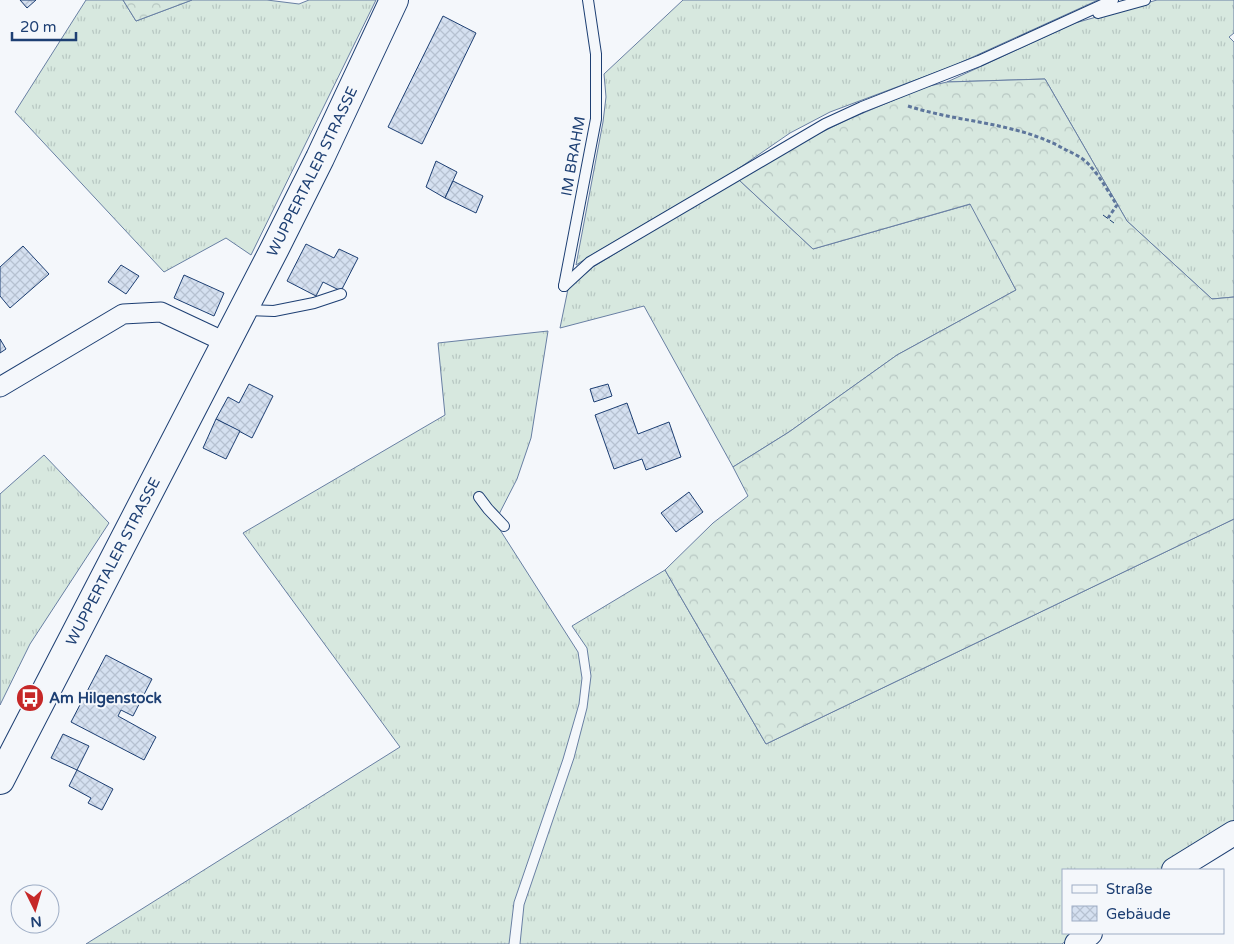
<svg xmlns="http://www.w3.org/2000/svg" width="1234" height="944" viewBox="0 0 1234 944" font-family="'Varela Round',sans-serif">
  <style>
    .grass { fill: url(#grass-tufts); stroke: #687fa3 }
    .forest { fill: url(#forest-crowns); stroke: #687fa3 }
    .building { fill: url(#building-cross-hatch); stroke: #1d3f73 }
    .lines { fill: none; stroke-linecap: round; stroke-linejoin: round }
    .service-casing { stroke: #1d3f73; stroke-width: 12 }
    .minor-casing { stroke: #1d3f73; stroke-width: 21 }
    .tertiary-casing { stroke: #1d3f73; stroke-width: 26 }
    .secondary-casing { stroke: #1d3f73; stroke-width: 30 }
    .path { stroke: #5e769c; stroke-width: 3; stroke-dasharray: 4 2.5; stroke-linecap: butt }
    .service { stroke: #f4f7fb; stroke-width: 10 }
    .minor { stroke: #f4f7fb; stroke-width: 19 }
    .tertiary { stroke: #f4f7fb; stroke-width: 24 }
    .secondary { stroke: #f4f7fb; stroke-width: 28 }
    .fence { stroke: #1d3f73; stroke-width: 1; stroke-dasharray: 6 2.5; stroke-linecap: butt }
    .labels { text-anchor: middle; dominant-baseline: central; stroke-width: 4; stroke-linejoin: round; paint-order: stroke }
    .street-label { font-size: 15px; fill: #1d3f73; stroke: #f4f7fb }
    .poi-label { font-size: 15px; font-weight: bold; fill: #1d3f73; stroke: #f4f7fb; text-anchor: start }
  </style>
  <defs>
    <pattern id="grass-tufts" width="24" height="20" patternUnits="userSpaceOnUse" patternTransform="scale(1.25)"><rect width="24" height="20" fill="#d7e8df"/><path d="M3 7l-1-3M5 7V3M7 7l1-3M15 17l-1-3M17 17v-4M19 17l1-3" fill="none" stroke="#b8c8c3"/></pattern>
    <pattern id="forest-crowns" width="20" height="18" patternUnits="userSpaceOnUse" patternTransform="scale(1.25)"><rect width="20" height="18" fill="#d7e8df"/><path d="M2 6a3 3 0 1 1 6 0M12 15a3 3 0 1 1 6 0" fill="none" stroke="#b8c8c3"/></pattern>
    <pattern id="building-cross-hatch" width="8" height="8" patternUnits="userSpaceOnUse" patternTransform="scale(1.25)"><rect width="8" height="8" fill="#d5e0f0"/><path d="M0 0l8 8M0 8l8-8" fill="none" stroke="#b6c1d1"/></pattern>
  </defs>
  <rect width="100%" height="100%" fill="#f4f7fb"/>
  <g class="grass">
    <polygon points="86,0 123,0 136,21 192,0 267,0 299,4 309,0 376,0 251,255 226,238 164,272 15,112"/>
    <polygon points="683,0 1098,0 953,66 830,112 790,133 735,171 595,253 576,265 603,122 606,97 604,74"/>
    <polygon points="1157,0 1234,0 1234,33 1229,37 1234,42 1234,297 1212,299 1127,221 1045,79 947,82 1075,23"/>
    <polygon points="738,179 813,249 971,204 1016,290 897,355 789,432 733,467 644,306 560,328 568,289 593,267"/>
    <polygon points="548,331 531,438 517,479 495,522 578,652 582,678 579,704 563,759 514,902 509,944 86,944 400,747 243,533 445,415 438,343"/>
    <polygon points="44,455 109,523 30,644 0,705 0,494"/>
    <polygon points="1234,519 1234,824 1184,854 1161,870 1063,870 1063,933 1076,933 1062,944 520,944 524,905 574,758 587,708 591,676 587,648 572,626 665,570 766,744"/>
  </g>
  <g class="forest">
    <polygon points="123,0 192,0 136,21"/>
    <polygon points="1045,79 1127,221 1212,299 1234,297 1234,519 766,744 665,570 713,523 748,496 733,467 789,432 897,355 1016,290 970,204 813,249 738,179 793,146 849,119 925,87 947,82"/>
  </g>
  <g class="building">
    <polygon points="20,0 36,0 27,8"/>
    <polygon points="443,16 476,33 422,144 388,127"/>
    <polygon points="436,161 457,172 445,198 426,187"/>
    <polygon points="453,181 483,196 476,213 445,198"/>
    <polygon points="306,244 334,258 339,249 358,258 341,291 323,282 316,296 287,281"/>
    <polygon points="23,246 49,274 10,308 0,296 0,267"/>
    <polygon points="121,265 139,276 126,294 108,282"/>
    <polygon points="184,275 224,293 214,316 174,298"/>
    <polygon points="0,339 6,349 0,353"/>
    <polygon points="249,384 273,396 252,438 216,419 228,397 239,403"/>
    <polygon points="608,384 612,396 594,402 590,389"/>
    <polygon points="627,403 638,434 669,422 681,457 646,470 642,459 614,469 595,415"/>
    <polygon points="216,419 240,431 226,459 203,448"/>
    <polygon points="689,492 703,512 676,532 661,513"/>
    <polygon points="106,655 152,679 133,716 121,710 118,716 156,737 144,760 71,722"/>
    <polygon points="63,734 89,746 77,770 51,758"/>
    <polygon points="77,770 113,789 102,810 88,803 91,798 69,786"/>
  </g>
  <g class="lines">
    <defs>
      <g id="service">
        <polyline points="1098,13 1145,0"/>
        <polyline points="564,286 590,262 825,124 862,107 979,61 1113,0"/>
        <polyline points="564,286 596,119 596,54 588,0"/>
        <polyline points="245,310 274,311 314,303 341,294"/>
        <polyline points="479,497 488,509 504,526"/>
      </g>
      <polyline id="minor" points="0,387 123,314 161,312 225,342"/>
      <g id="tertiary">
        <polyline points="1174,870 1234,833"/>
        <polyline points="1077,944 1090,933"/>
      </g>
      <g id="secondary">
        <path id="s1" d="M0,780L275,248L320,158L394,0"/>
      </g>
    </defs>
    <use href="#service" class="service-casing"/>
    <use href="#minor" class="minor-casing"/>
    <use href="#tertiary" class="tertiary-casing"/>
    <use href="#secondary" class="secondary-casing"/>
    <path class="path" d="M908,106C960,123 1018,122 1066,150C1075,154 1085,159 1091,167C1101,178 1109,193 1117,205L1108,218"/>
    <use href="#service" class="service"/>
    <use href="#minor" class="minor"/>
    <use href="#tertiary" class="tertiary"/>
    <use href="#secondary" class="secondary"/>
    <polyline class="fence" points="1103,215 1114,223"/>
  </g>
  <defs>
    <symbol id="bus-disc" viewBox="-11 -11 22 22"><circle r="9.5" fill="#c62828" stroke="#f4f7fb"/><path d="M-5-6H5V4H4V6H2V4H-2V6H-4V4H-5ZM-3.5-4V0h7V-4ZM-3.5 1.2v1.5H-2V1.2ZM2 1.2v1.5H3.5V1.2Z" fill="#fff"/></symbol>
  </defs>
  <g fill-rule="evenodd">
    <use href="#bus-disc" x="14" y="682" width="32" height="32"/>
  </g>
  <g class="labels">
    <g class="street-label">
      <text transform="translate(573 156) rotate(-80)">IM BRAHM</text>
      <text stroke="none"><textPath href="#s1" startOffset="684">WUPPERTALER STRASSE</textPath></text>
      <text stroke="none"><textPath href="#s1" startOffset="246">WUPPERTALER STRASSE</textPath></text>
    </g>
    <g class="poi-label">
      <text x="49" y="698">Am Hilgenstock</text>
    </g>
  </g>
  <rect x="1062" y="869" width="162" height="65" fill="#f4f7fb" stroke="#9eadc5"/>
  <rect x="1072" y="885" width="25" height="8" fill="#f4f7fb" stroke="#9eadc5"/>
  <text x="1106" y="894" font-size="15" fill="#1d3f73">Straße</text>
  <rect x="1072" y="906" width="25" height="15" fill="url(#building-cross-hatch)" stroke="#9eadc5"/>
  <text x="1106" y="919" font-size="15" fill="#1d3f73">Gebäude</text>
  <g transform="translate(35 909) rotate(175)"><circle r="24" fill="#f4f7fb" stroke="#9eadc5"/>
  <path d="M0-4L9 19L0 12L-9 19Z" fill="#c62828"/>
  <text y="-8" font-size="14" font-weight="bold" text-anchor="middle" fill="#1d3f73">N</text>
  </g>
  <path d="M12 32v8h64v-8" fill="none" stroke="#1d3f73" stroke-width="2.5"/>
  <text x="20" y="32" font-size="15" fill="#1d3f73" stroke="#f4f7fb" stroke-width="4" paint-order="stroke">20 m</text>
</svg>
